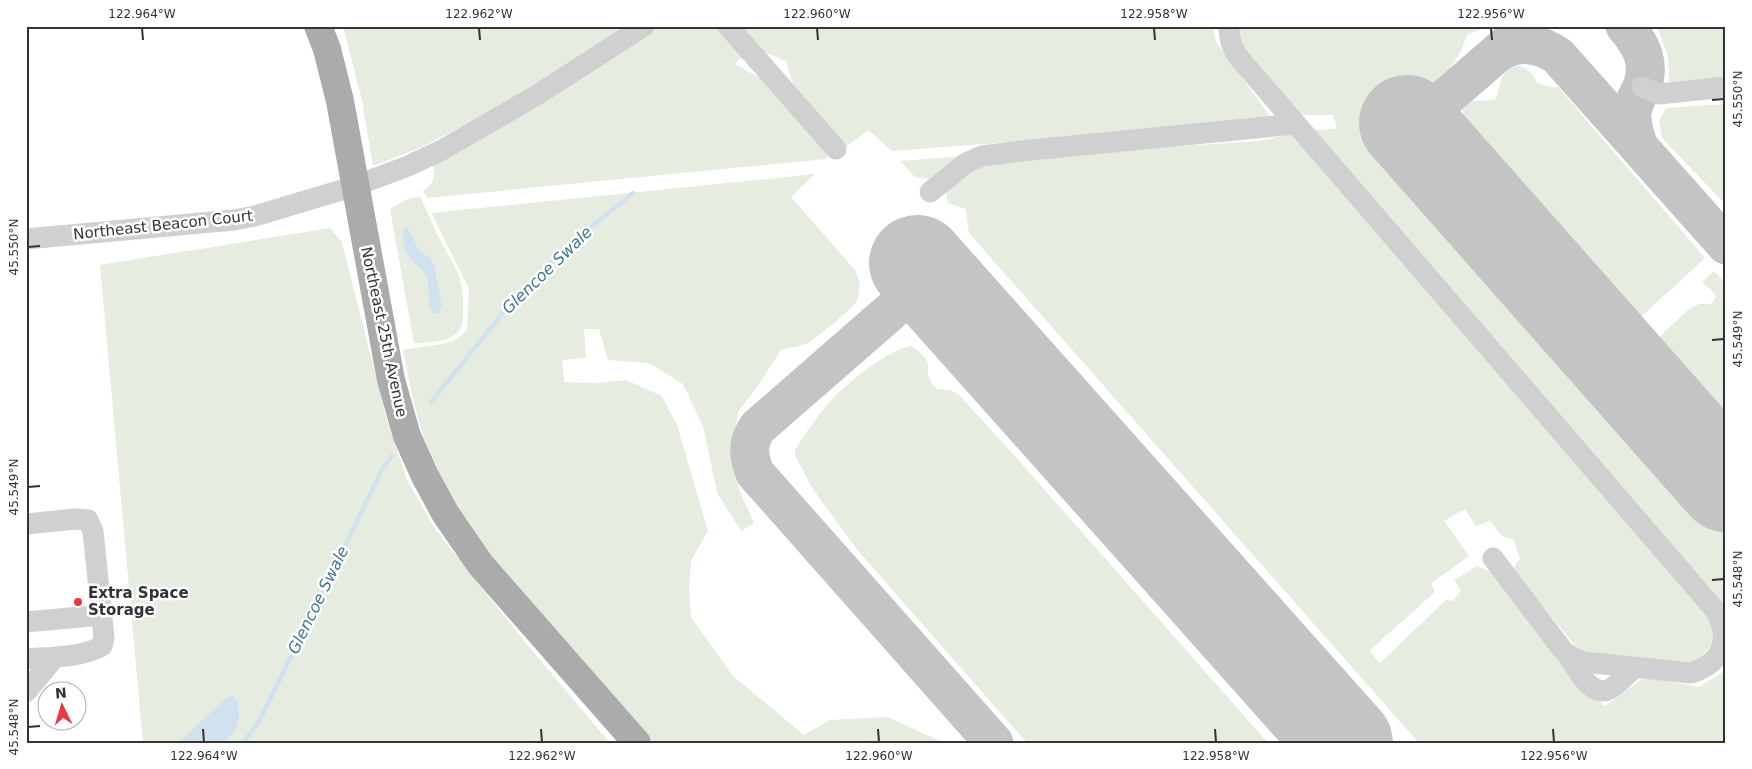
<svg xmlns="http://www.w3.org/2000/svg" width="1752" height="769" viewBox="0 0 1752 769" font-family="'DejaVu Sans',sans-serif">
  <style>
    .green { fill: #e6ecdf }
    .water { fill: #cfe2ee }
    .lines { fill: none; stroke-linecap: round; stroke-linejoin: round }
    .stream { stroke: #cfe2ee; stroke-width: 4.5 }
    .taxiway { stroke: #c4c4c4; stroke-width: 39 }
    .runway { stroke: #c4c4c4; stroke-width: 96 }
    .minor { stroke: #d0d0d0; stroke-width: 21 }
    .major { stroke: #ababab; stroke-width: 28 }
    .ticks { fill: none; stroke: #333; stroke-width: 2 }
    .poi-dot { fill: #e63946; stroke: #fff; stroke-width: 2 }
    .labels { text-anchor: middle; dominant-baseline: central; stroke-width: 5; stroke-linejoin: round; paint-order: stroke }
    .street-label { font-size: 15px; fill: #333; stroke: #fff }
    .poi-label { font-size: 15px; font-weight: bold; fill: #333; stroke: #fff; text-anchor: start }
    .water-label { font-size: 16px; font-style: italic; fill: #3f7597; stroke: #fff }
    .neatline { fill: none; stroke: #333; stroke-width: 2 }
    .ticks-label { font-size: 12px; text-anchor: middle; fill: #333 }
  </style>
  <rect width="100%" height="100%" fill="#fff"/>
  <g class="green">
    <polygon points="343,26 637,26 512,100 422,147 373,166 362,101"/>
    <path d="M660,26H1213L1216,42L1270,116L1011,142L892,151L868,130L845,148L795,92L786,61L755,48L734,64L767,82L828,155L826,159L427,198L423,191C438,182 432,174 434,160L629,47Z"/>
    <polygon points="1238,26 1498,26 1495,28 1484,28 1467,35 1461,51 1448,71 1375,133 1388,152 1726,532 1726,616 1311,131 1337,128 1333,115 1300,115 1246,55 1238,38"/>
    <polygon points="1657,26 1726,26 1726,78 1669,82 1668,56"/>
    <path d="M1519,66C1528,69 1534,74 1537,83L1551,87H1558L1705,258L1629,328L1480,161L1477,135L1468,130L1462,122L1463,109L1472,101L1495,100C1502,84 1499,70 1519,66Z"/>
    <polygon points="1726,104 1726,205 1662,138 1659,121 1666,108"/>
    <polygon points="1293,134 1712,619 1719,636 1697,662 1683,664 1583,655 1512,570 1520,558 1514,540 1502,536 1490,521 1476,526 1465,509 1444,521 1469,556 1431,583 1435,592 1369,651 1380,663 1446,600 1453,601 1461,591 1454,580 1477,566 1498,575 1570,671 1605,706 1645,677 1699,687 1723,672 1726,663 1726,743 1419,743 969,233 966,209 948,203 945,187 995,158 1258,141"/>
    <polygon points="965,156 930,179 915,177 900,161"/>
    <path d="M815,174L791,197L854,269C861,279 861,292 856,302C852,309 815,339 808,343C800,347 790,347 781,350L757,387L738,412L732,454L740,492L754,523L741,531L717,493L704,429L683,384L649,363L608,360L599,329H584L586,358L562,360L564,382L597,383L626,380L662,396L677,425L708,531L691,561L689,588L691,617L732,675L804,735L830,720L888,717L944,743H654L505,577L456,511L424,438L413,400L403,350L442,344L456,340L467,330L469,288L445,241L432,213Z"/>
    <path d="M420,196C427,211 433,227 441,242C457,271 465,279 463,314C463,320 462,328 458,332C447,343 428,342 414,343L390,209L405,200Z"/>
    <polygon points="330,228 342,242 386,417 407,480 435,529 525,642 610,743 143,743 100,265"/>
    <polygon points="1714,271 1726,284 1726,438 1647,348 1689,309 1699,304 1711,304 1716,297 1711,290 1702,282"/>
    <path d="M911,346L918,350L925,358L928,364V375L932,384L937,389L950,390L959,395L1013,454L1268,743H1027L859,552L812,488L795,455V450C803,437 812,424 821,412C838,390 884,351 911,346Z"/>
  </g>
  <g class="water">
    <path d="M407,227L419,250L430,258L434,266L442,305L439,313H433C425,303 431,289 427,278C425,270 419,268 414,263C405,254 402,242 403,230Z"/>
    <path d="M230,696L234,697C237,700 238,703 238,708C242,725 235,732 223,743H178L225,699Z"/>
  </g>
  <g class="lines">
    <g class="stream">
      <polyline points="431,402 516,297 573,241 633,193"/>
      <polyline points="243,743 260,720 382,470 392,456"/>
    </g>
    <g class="taxiway">
      <path d="M1625,26C1641,44 1651,63 1642,87C1638,95 1633,103 1632,113C1631,125 1635,136 1639,147"/>
      <path d="M1498,53C1519,40 1539,43 1558,56L1726,245"/>
      <polyline points="1411,128 1518,35"/>
      <path d="M930,277L758,427C747,442 748,456 755,473L994,743"/>
    </g>
    <g class="runway">
      <polyline points="1407,123 1726,484"/>
      <polyline points="917,263 1345,743"/>
    </g>
    <g class="minor">
      <polyline points="728,26 836,149"/>
      <path d="M1229,26C1229,40 1232,48 1240,59L1715,610C1732,638 1723,663 1691,673L1584,662C1574,659 1568,656 1562,649L1493,558"/>
      <polyline points="1642,87 1659,94 1726,87"/>
      <polyline points="930,192 966,163 982,156 1021,151 1296,124"/>
      <polyline points="26,239 234,220 255,216 355,186 408,166 442,150 537,95 644,26"/>
      <path d="M26,524L75,519L88,520L93,531L104,638L102,646C81,658 50,657 26,659"/>
      <polyline points="26,622 102,615"/>
      <path d="M1568,656C1577,668 1591,699 1610,689C1619,684 1626,675 1634,668"/>
      <polyline points="26,692 55,657"/>
    </g>
    <polyline class="major" points="318,26 327,49 340,101 391,380 407,436 425,476 445,513 480,564 637,743"/>
  </g>
  <path class="ticks" d="M142,28L143,40M479,28L480,40M817,28L818,40M1154,28L1155,40M1491,28L1492,40M1712,100L1724,99M28,247L40,246M1712,340L1724,339M28,487L40,486M1712,580L1724,579M28,727L40,726M203,729L204,742M541,729L542,742M878,729L879,742M1215,729L1216,742M1553,729L1554,742"/>
  <circle class="poi-dot" cx="78" cy="602" r="5"/>
  <g class="labels">
    <g class="street-label">
      <text transform="translate(163 225) rotate(-6)">Northeast Beacon Court</text>
      <text transform="translate(384 332) rotate(78)">Northeast 25th Avenue</text>
    </g>
    <g class="poi-label">
      <text x="88" y="593">Extra Space<tspan x="88" dy="17">Storage</tspan></text>
    </g>
    <g class="water-label">
      <text transform="translate(547 270) rotate(-44)">Glencoe Swale</text>
      <text transform="translate(318 600) rotate(-64)">Glencoe Swale</text>
    </g>
  </g>
  <rect width="1752" height="769" fill="none" stroke="#ffffff" stroke-width="55"/>
  <g transform="translate(62 706) rotate(355)"><circle r="24" fill="#ffffff" stroke="#adadad"/>
  <path d="M0-4L9 19L0 12L-9 19Z" fill="#e63946"/>
  <text y="-8" font-size="14" font-weight="bold" text-anchor="middle" fill="#333333">N</text>
  </g>
  <rect x="28" y="28" width="1696" height="714" class="neatline"/>
  <g class="ticks-label">
    <text x="142" y="18">122.964°W</text>
    <text x="479" y="18">122.962°W</text>
    <text x="817" y="18">122.960°W</text>
    <text x="1154" y="18">122.958°W</text>
    <text x="1491" y="18">122.956°W</text>
    <text transform="translate(1738 99) rotate(-90)" y="4">45.550°N</text>
    <text transform="translate(14 247) rotate(-90)" y="4">45.550°N</text>
    <text transform="translate(1738 339) rotate(-90)" y="4">45.549°N</text>
    <text transform="translate(14 487) rotate(-90)" y="4">45.549°N</text>
    <text transform="translate(1738 579) rotate(-90)" y="4">45.548°N</text>
    <text transform="translate(14 727) rotate(-90)" y="4">45.548°N</text>
    <text x="204" y="760">122.964°W</text>
    <text x="542" y="760">122.962°W</text>
    <text x="879" y="760">122.960°W</text>
    <text x="1216" y="760">122.958°W</text>
    <text x="1554" y="760">122.956°W</text>
  </g>
</svg>
